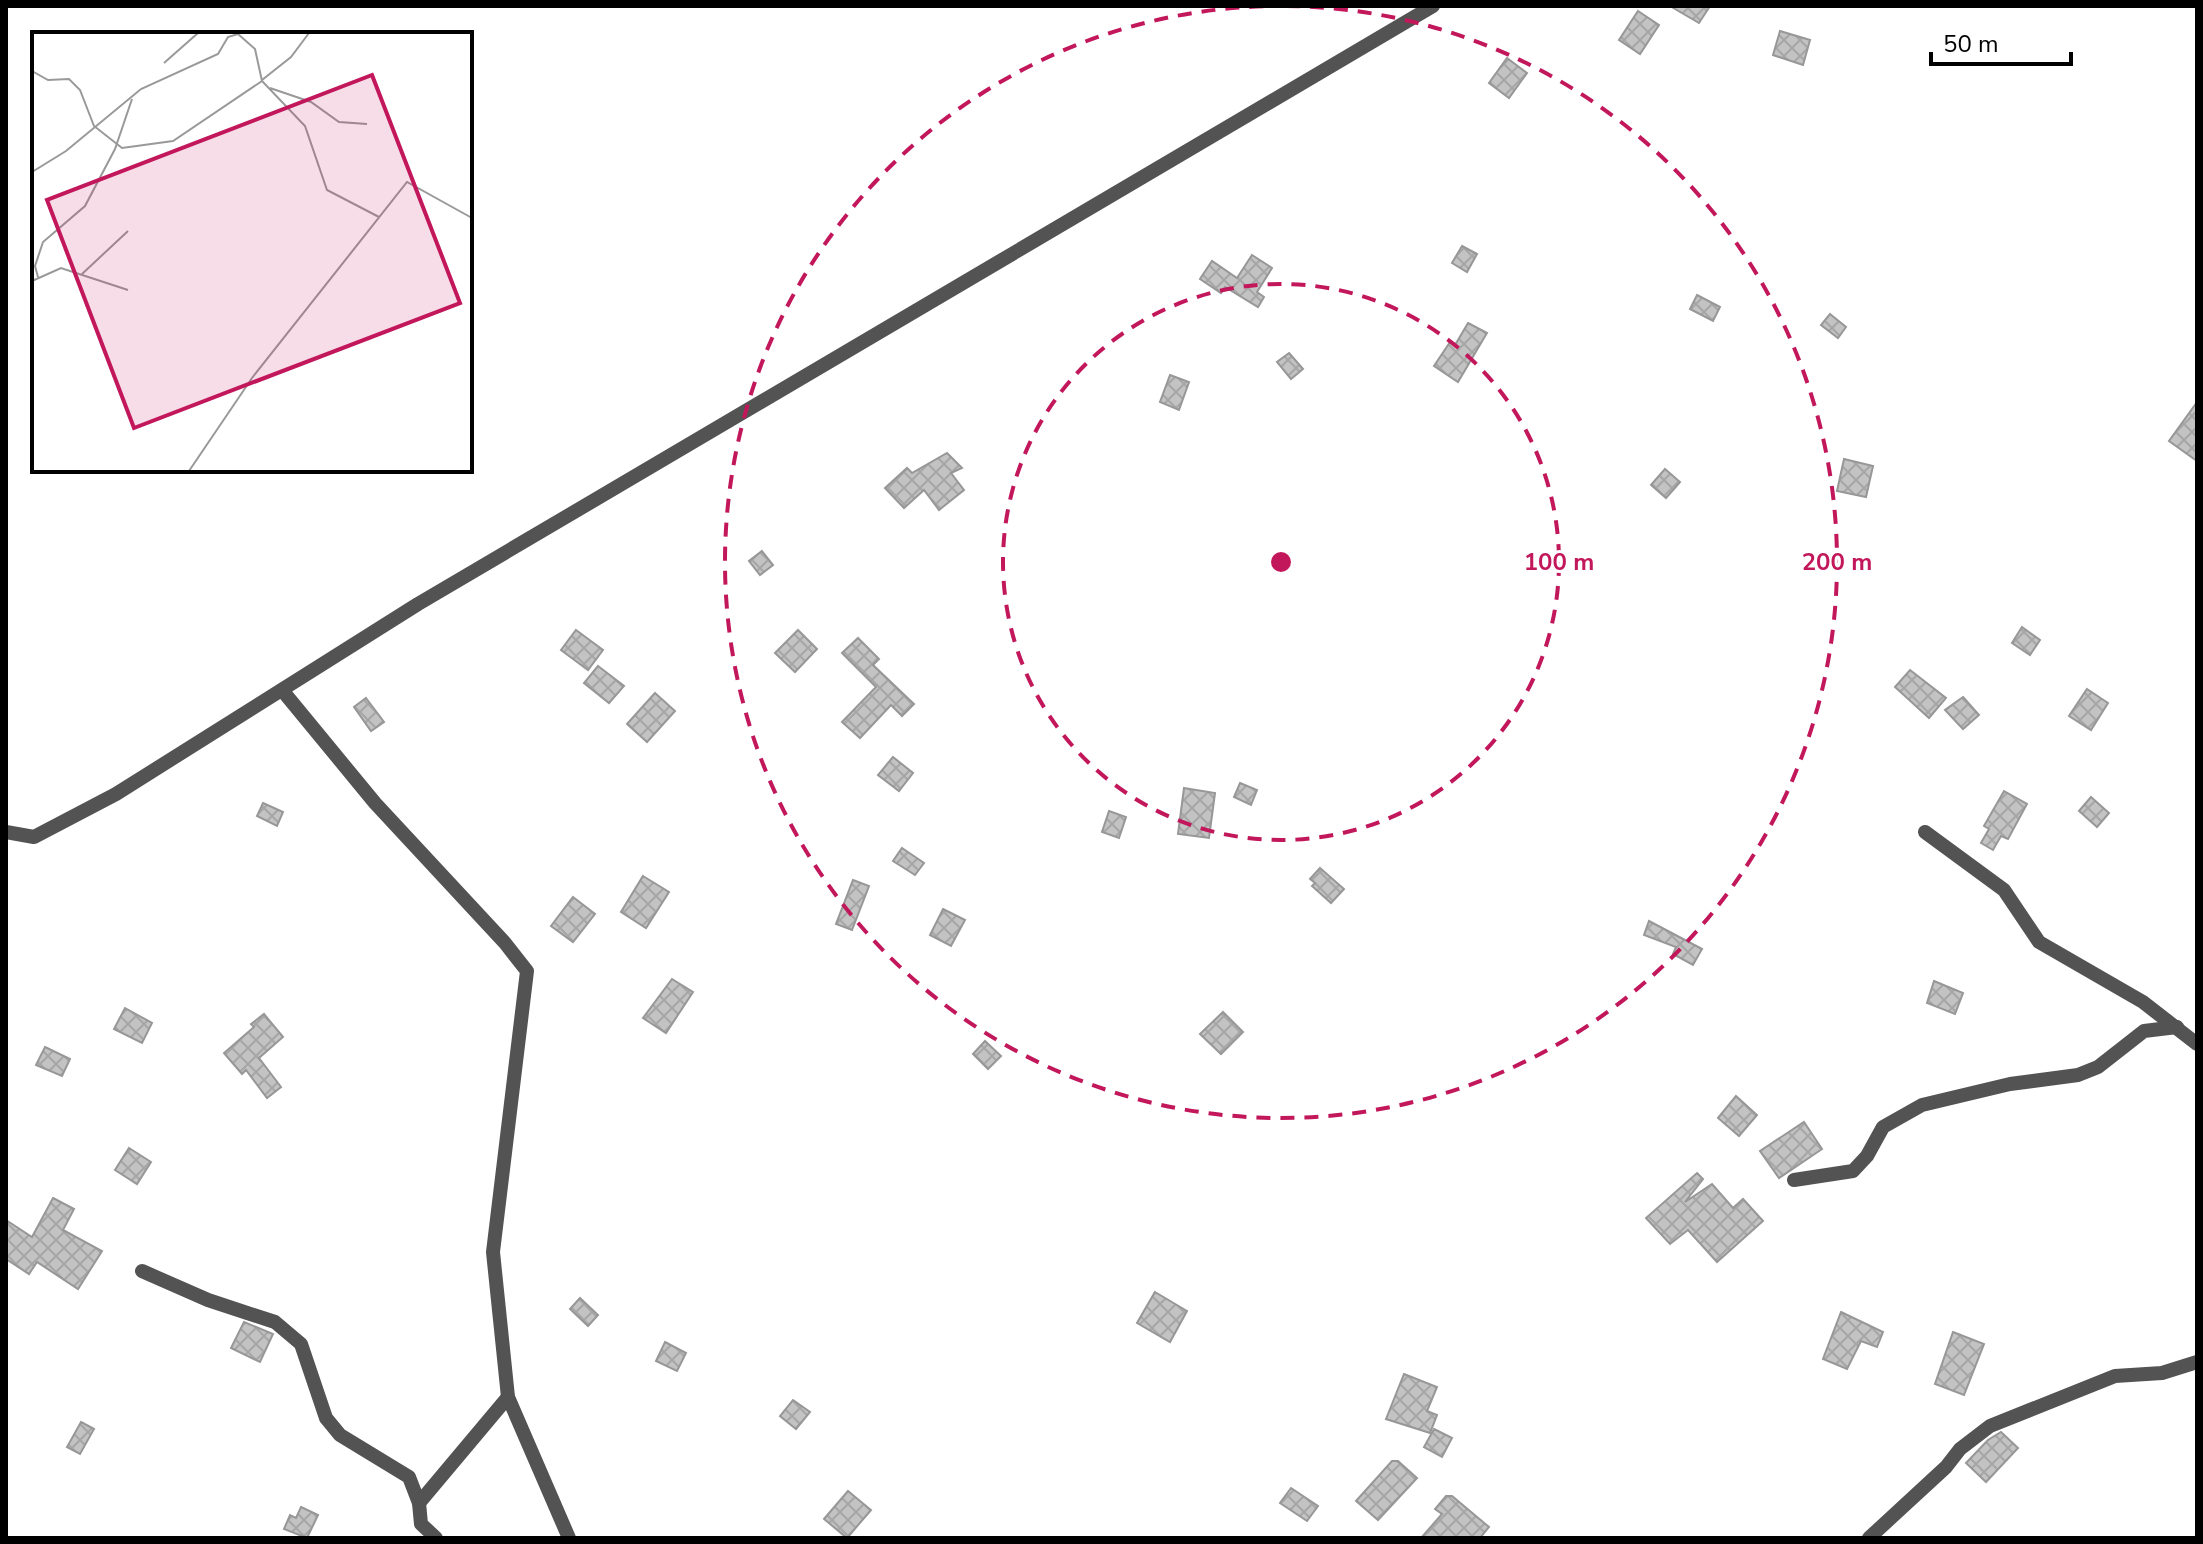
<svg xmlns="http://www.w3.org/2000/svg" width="2203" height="1544" viewBox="0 0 2203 1544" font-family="'Nunito Sans',sans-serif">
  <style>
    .building { fill: url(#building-cross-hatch); stroke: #979797; stroke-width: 2 }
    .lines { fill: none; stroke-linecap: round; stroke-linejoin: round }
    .street { stroke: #535353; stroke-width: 14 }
    .ring { fill: none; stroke: #c2185b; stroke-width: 4; stroke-dasharray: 14 10 }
    .inset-road { fill: none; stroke: #999; stroke-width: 2 }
    .view { fill: #c2185b; fill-opacity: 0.15; stroke: #c2185b; stroke-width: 4 }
    .inset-edge { fill: none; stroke: #000; stroke-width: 4 }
    .centre { fill: #c2185b; stroke: #fff; stroke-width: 4 }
    .ring-label { font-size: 24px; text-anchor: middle; font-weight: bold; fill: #c2185b; stroke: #fff; stroke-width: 6; stroke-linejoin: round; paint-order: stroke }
  </style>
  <defs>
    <pattern id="building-cross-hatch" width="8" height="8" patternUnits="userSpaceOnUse" patternTransform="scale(2)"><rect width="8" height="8" fill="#c3c3c3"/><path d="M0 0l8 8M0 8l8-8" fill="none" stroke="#a6a6a6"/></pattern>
  </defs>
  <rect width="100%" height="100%" fill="#fff"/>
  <g class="building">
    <polygon points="1670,6 1710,6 1699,23"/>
    <polygon points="1638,11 1659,25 1640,54 1619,40"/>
    <polygon points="1780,31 1810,40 1803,65 1773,55"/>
    <polygon points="1507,58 1527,73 1509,98 1489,83"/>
    <polygon points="1462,246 1477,254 1467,272 1452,263"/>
    <polygon points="1252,255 1272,268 1257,292 1264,297 1258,307 1225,287 1221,293 1200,279 1212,261 1237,278"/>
    <polygon points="1697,295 1720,307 1713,321 1690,309"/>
    <polygon points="1830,314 1846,327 1838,338 1821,325"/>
    <polygon points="1468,323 1487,333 1458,382 1434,366 1450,342 1455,345"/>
    <polygon points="1289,353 1303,369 1291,379 1277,362"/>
    <polygon points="1170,375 1189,382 1179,410 1160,402"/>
    <polygon points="2197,402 2197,461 2169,441"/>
    <polygon points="947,453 962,468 951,473 964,490 939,510 924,490 904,508 885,488 907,468 912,473"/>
    <polygon points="1844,459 1873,466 1866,497 1837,491"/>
    <polygon points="1665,469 1680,482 1666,498 1651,485"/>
    <polygon points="762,551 773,565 760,575 749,561"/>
    <polygon points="2022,627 2040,640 2030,655 2012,643"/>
    <polygon points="576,630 603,650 588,670 561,650"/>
    <polygon points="798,630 817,649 795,672 775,653"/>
    <polygon points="858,638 879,659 873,665 914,704 902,716 891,705 860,738 842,722 876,687 842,653"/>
    <polygon points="598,666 624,686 609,703 584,683"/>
    <polygon points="1910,670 1946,698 1929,718 1895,687"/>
    <polygon points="2087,689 2108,703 2091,730 2069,716"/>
    <polygon points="655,693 675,711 647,742 627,724"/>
    <polygon points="1963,697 1979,715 1963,729 1945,710"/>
    <polygon points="366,698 384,722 371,731 354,707"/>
    <polygon points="893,757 913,773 899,791 878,775"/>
    <polygon points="1240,783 1257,790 1251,805 1234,797"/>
    <polygon points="1184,788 1215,793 1209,838 1178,834"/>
    <polygon points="2004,791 2027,804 2008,839 2001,836 1993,850 1981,843 1989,829 1984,826"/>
    <polygon points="2091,797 2109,813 2097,827 2079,811"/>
    <polygon points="263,803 283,812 277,826 257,816"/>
    <polygon points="1109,811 1126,817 1119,838 1102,832"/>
    <polygon points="902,848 924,863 915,875 893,861"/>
    <polygon points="1320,868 1344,889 1331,903 1312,886 1315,883 1310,879"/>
    <polygon points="643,876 669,892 646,928 621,912"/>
    <polygon points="853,880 869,886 852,930 836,924"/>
    <polygon points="573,897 595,914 573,942 551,926"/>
    <polygon points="943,909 965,920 951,946 930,935"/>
    <polygon points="1649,921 1702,949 1693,965 1673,954 1676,947 1644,935"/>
    <polygon points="672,979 693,992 666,1033 643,1018"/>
    <polygon points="1934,981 1963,993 1955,1014 1927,1003"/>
    <polygon points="125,1008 152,1023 142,1043 114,1029"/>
    <polygon points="1223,1012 1243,1032 1221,1054 1200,1034"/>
    <polygon points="264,1014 283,1037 259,1058 281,1087 267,1098 246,1070 242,1074 224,1053 254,1027 251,1024"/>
    <polygon points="985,1041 1001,1056 988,1069 973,1054"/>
    <polygon points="45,1047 70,1059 62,1076 36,1065"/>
    <polygon points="1736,1096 1757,1115 1739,1136 1718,1118"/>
    <polygon points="1804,1122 1822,1149 1779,1178 1760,1151"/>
    <polygon points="129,1148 151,1162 137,1184 115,1170"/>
    <polygon points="1697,1173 1703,1179 1685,1202 1712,1184 1733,1208 1743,1199 1763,1221 1717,1262 1688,1230 1670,1244 1646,1218"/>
    <polygon points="53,1198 74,1209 63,1230 102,1251 78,1289 37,1262 29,1274 6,1259 6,1220 32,1237"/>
    <polygon points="1155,1292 1187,1311 1170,1342 1137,1323"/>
    <polygon points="580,1298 598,1315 588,1326 570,1309"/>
    <polygon points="1841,1312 1883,1332 1877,1347 1861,1341 1847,1369 1823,1359"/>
    <polygon points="244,1322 273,1334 260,1362 231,1348"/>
    <polygon points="1953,1332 1984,1344 1964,1395 1935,1384"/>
    <polygon points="665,1342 686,1353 677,1371 656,1361"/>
    <polygon points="1404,1374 1437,1387 1427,1411 1437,1415 1430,1433 1386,1419"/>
    <polygon points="793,1400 810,1412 796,1429 780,1416"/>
    <polygon points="81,1422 94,1429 80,1454 67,1447"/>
    <polygon points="1434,1429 1452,1438 1442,1457 1424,1447"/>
    <polygon points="2001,1432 2018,1448 1986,1482 1966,1463 1988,1440"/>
    <polygon points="1392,1461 1398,1461 1417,1478 1378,1520 1356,1501"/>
    <polygon points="1291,1488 1318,1506 1307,1521 1280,1503"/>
    <polygon points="848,1491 871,1510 847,1538 824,1519"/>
    <polygon points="1446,1496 1452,1496 1489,1527 1480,1538 1421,1538 1442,1514 1435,1509"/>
    <polygon points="301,1507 318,1515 307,1538 284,1529 290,1515 296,1518"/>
  </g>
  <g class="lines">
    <g class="street">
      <polyline points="282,690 375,803 505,943 527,971 493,1252 508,1397 569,1538"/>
      <polyline points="6,832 34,837 116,794 418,604 1433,6"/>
      <polyline points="1925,832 2004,890 2039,942 2143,1002 2197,1044"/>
      <polyline points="1794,1180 1853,1171 1867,1156 1883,1127 1922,1105 2010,1084 2078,1075 2098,1067 2144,1031 2177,1027"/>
      <polyline points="142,1271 208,1300 275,1322 301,1344 326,1418 340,1435 409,1477 419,1503 421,1524 436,1538"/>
      <polyline points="419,1503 508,1397"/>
      <polyline points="1869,1538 1946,1467 1960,1449 1990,1426 2115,1376 2162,1373 2197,1362"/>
    </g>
  </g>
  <g class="ring">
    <circle cx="1281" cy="562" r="278"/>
    <path d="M1286 6A556 556 0 1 1 1276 6"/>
  </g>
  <g transform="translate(32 32)">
    <rect width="440" height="440" fill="#fff"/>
    <path class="inset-road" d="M206,2L223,17L230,49L273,94L295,158L347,185M132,31L166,1M0,39L16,48L37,47L48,58L62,94L90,116L141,109L230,49M230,48L259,25L277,1M238,56L279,70L307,90L335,92M0,140L34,119L109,57L186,22L196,5L206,2M50,242L96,199M6,245L3,234L11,210L53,174L83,117L100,67M0,249L29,236L96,258M157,439L220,346L375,150L440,186"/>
    <path class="view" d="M340,43L428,271L102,396L15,168Z"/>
    <rect width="440" height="440" class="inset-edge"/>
  </g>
  <circle cx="1281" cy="562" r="12" class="centre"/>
  <g class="ring-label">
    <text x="1559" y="570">100 m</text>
    <text x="1837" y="570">200 m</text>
  </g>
  <rect width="2203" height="1544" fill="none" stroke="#000000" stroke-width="16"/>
  <path d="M1931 52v12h140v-12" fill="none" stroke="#000000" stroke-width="4"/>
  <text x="1943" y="52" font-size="24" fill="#000000" stroke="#ffffff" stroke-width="6" paint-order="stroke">50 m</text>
</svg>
